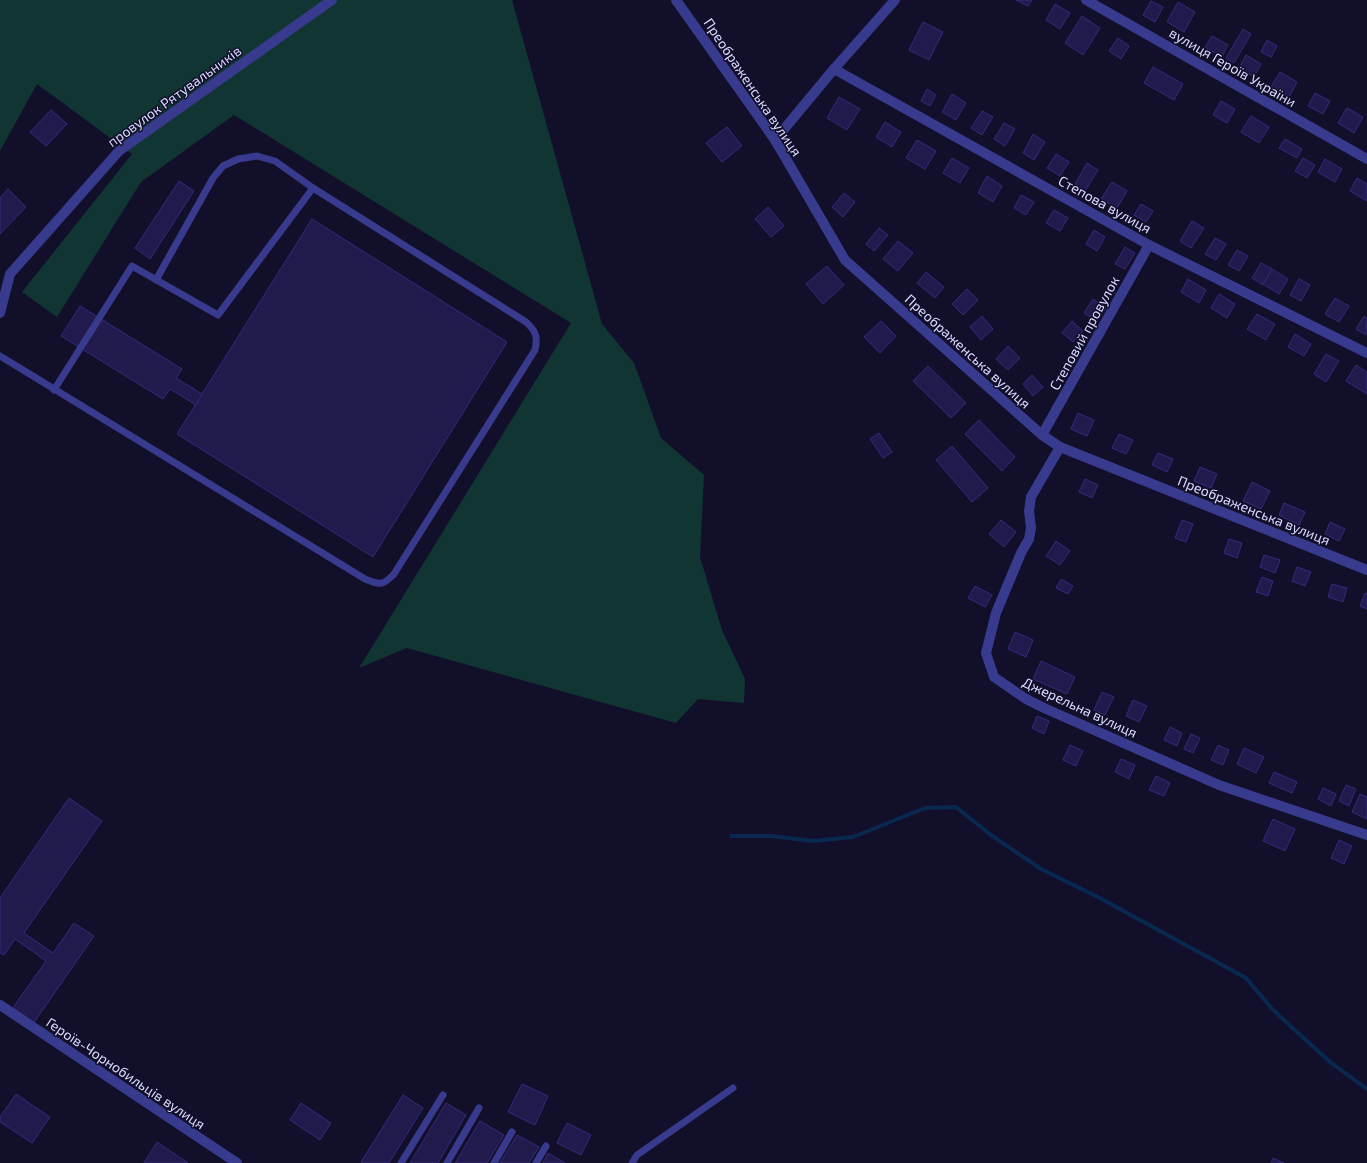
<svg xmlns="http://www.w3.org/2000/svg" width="1367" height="1163" viewBox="0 0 1367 1163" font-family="'Exo 2',sans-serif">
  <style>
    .green { fill: #113532 }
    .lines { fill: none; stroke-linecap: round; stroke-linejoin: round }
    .stream { stroke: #092850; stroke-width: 4 }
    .building { fill: #201a4d; stroke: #342a7b }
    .lane { stroke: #373a8d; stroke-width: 7 }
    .street { stroke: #373a8d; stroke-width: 10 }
    .labels { text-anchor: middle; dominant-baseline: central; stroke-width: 3; stroke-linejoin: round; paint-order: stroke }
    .street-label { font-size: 14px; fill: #dad9ff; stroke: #120f2b }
  </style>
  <rect width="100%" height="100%" fill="#120f2b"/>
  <polygon class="green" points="0,0 512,0 602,324 634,363 661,438 704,475 700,557 722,630 745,679 744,703 698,699 676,723 407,648 359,668 571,323 234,115 141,182 57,317 22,292 132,154 37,84 0,151"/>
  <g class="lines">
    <polyline class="stream" points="731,836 771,836 813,841 853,837 925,808 956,807 991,835 1041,869 1098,897 1246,978 1273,1010 1330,1062 1367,1089"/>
  </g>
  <g class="building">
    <polygon points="1016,0 1032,0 1028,6"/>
    <polygon points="1151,1 1163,7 1155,22 1143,15"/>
    <polygon points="1178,2 1195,12 1184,32 1167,22"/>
    <polygon points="1055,4 1070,13 1060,29 1046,20"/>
    <polygon points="1082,16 1100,28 1083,55 1065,43"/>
    <polygon points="923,22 943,32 929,60 909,50"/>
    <polygon points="1243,29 1251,34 1234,63 1226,58"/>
    <polygon points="1212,36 1228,45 1222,57 1205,47"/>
    <polygon points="1118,38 1129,46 1121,59 1109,51"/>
    <polygon points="1267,40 1277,46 1271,57 1261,52"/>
    <polygon points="1246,55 1261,64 1254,77 1239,68"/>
    <polygon points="1153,67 1183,84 1174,100 1144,83"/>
    <polygon points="1280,72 1297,82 1289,97 1271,87"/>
    <polygon points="927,89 936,95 930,106 921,101"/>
    <polygon points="1315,93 1330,101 1323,114 1308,106"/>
    <polygon points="952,94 966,103 956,120 942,112"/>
    <polygon points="839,97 860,109 847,130 827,118"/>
    <polygon points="1221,101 1235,109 1227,123 1213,115"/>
    <polygon points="1347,108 1363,117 1354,133 1338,123"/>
    <polygon points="51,110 67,124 46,146 30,132"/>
    <polygon points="982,111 993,117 982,135 971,128"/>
    <polygon points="1251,116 1269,127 1259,143 1241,132"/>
    <polygon points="885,122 901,132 892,147 876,137"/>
    <polygon points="1004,123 1015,129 1005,146 994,139"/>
    <polygon points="727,127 742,146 722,162 706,143"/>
    <polygon points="1033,134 1045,142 1034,160 1023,153"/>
    <polygon points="1285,139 1302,149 1297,158 1279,148"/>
    <polygon points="917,140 936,151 925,169 906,158"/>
    <polygon points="1056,154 1069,162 1060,176 1047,168"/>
    <polygon points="952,158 969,168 960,183 943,173"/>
    <polygon points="1303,158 1315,165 1307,178 1295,171"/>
    <polygon points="1325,159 1342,169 1335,182 1318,172"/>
    <polygon points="1087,163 1098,170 1085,191 1075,184"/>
    <polygon points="987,176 1002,186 993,202 978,193"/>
    <polygon points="1357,178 1367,184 1367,201 1350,191"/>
    <polygon points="179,181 194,191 150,259 135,248"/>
    <polygon points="1112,182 1127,191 1117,208 1101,199"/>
    <polygon points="8,189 26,207 0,234 0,198"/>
    <polygon points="844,193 855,202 843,217 832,207"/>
    <polygon points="1021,195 1034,202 1026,215 1014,208"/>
    <polygon points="1141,204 1153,211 1146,222 1134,215"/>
    <polygon points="768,207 784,226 771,237 755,219"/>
    <polygon points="1054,210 1068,218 1060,231 1046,223"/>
    <polygon points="312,219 507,342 373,557 177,434"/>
    <polygon points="1192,221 1204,228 1191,248 1180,241"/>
    <polygon points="879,228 888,235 874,251 866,244"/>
    <polygon points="1094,230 1105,237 1097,251 1086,244"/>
    <polygon points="1215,238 1226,244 1216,260 1205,254"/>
    <polygon points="898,241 913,253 898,271 883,259"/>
    <polygon points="1125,247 1135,253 1125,269 1115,264"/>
    <polygon points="1237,250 1248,256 1239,271 1228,265"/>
    <polygon points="1261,263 1272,269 1263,285 1252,278"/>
    <polygon points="827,266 844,285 823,304 806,284"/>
    <polygon points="1272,269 1288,279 1279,294 1263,284"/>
    <polygon points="926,272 944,287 935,298 917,283"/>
    <polygon points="1188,279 1206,290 1199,303 1181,292"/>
    <polygon points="1299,279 1310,285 1301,301 1290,295"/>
    <polygon points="967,289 978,300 963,315 952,304"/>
    <polygon points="1219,294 1235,304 1227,318 1211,308"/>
    <polygon points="1335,298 1349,306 1339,322 1325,314"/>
    <polygon points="1093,299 1106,308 1097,321 1084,313"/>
    <polygon points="80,306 182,369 176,378 202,394 196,405 170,389 163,399 61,336"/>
    <polygon points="1257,314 1275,324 1266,340 1247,329"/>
    <polygon points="982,316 993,329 981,340 970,327"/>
    <polygon points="1364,316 1367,318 1366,335 1356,329"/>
    <polygon points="881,321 896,336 880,353 864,337"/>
    <polygon points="1072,321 1083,331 1073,342 1062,333"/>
    <polygon points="1295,334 1311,344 1304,356 1288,347"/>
    <polygon points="1008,346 1020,358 1008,370 996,359"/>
    <polygon points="1326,354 1339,361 1326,382 1314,374"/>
    <polygon points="1356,365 1367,372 1367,394 1346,381"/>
    <polygon points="928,366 966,403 951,418 913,381"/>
    <polygon points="1032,375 1043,387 1033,396 1023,384"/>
    <polygon points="1078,413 1094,420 1087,436 1071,429"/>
    <polygon points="979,420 1015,457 1002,471 965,434"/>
    <polygon points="879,433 892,452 883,458 870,439"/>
    <polygon points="1119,434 1133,440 1126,454 1112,448"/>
    <polygon points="952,446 988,488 972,502 936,460"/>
    <polygon points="1158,453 1173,459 1167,472 1152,465"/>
    <polygon points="1200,467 1217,474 1211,488 1194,481"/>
    <polygon points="1085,479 1098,485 1092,498 1079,492"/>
    <polygon points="1252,482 1270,491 1261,509 1243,501"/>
    <polygon points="1284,503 1305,512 1299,525 1279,515"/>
    <polygon points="1001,520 1016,532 1004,547 989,534"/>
    <polygon points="1182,520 1193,524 1186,542 1175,538"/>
    <polygon points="1330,522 1345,529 1339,541 1325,534"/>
    <polygon points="1229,539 1242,543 1237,558 1224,553"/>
    <polygon points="1056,541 1070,551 1060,565 1046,556"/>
    <polygon points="1264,555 1280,560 1275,573 1260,567"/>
    <polygon points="1297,567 1311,572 1305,586 1292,581"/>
    <polygon points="1262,577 1273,581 1268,596 1256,592"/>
    <polygon points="1061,579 1073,586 1068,594 1056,588"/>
    <polygon points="1332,584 1347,588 1343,602 1328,597"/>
    <polygon points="975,586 992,595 985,607 968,598"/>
    <polygon points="1365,593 1367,594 1367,609 1360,606"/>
    <polygon points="1015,632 1033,640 1026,657 1008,649"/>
    <polygon points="1041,661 1075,677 1067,694 1033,679"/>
    <polygon points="1102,692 1114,697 1105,715 1094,710"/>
    <polygon points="1133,700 1147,706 1139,722 1126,716"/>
    <polygon points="1037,716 1049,721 1044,734 1032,728"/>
    <polygon points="1170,727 1182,733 1177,746 1164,740"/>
    <polygon points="1191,734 1200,738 1193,753 1184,749"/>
    <polygon points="1070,745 1083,751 1076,766 1063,760"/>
    <polygon points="1218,745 1229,750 1223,765 1211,760"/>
    <polygon points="1244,748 1264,757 1256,773 1237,764"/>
    <polygon points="1121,759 1135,765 1129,779 1115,772"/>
    <polygon points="1274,772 1297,782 1292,793 1269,783"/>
    <polygon points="1156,776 1170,783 1164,796 1149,790"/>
    <polygon points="1346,785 1356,789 1349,806 1339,801"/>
    <polygon points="1323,788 1336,794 1331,806 1318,799"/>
    <polygon points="1360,794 1367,797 1367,819 1352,812"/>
    <polygon points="69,798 102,821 24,933 53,953 74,923 94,936 33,1024 12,1009 46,961 15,939 4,955 0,953 0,898"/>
    <polygon points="1273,819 1295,829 1285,851 1263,841"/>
    <polygon points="1339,840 1352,846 1344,864 1331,858"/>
    <polygon points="522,1084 548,1096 535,1125 508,1112"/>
    <polygon points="16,1094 50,1117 32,1143 0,1122 0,1117"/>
    <polygon points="403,1095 423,1108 389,1163 363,1163 361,1162"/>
    <polygon points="301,1103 331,1123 320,1140 290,1120"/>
    <polygon points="446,1103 466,1115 438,1163 410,1163"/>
    <polygon points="480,1121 504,1135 487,1163 455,1163"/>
    <polygon points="567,1123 591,1135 581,1155 557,1143"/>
    <polygon points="517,1135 539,1147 529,1163 500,1163"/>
    <polygon points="157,1142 188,1163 144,1163"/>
    <polygon points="548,1153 565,1163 543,1163"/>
    <polygon points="1273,1158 1284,1163 1271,1163"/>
  </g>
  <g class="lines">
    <g class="lane">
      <polyline points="156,280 213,178 223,166 238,159 257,156 275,161 313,188"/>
      <path d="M0,356L365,579C379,585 383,586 394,574L535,350C538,337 536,331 526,322L313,188L218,315L132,266L54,390"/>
      <polyline points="401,1163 443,1095"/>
      <polyline points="447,1163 479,1108"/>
      <polyline points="494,1163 512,1132"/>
      <polyline points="536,1163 546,1146"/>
      <polyline points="632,1163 637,1155 733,1088"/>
    </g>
    <g class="street">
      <polyline points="676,0 775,140 845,260 1042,435 1060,447 1367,570"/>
      <polyline points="1086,0 1367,159"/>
      <polyline points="834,69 1149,245 1367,353"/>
      <polyline points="775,140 834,69 895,0"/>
      <polyline points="0,313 10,274 119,151 332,0"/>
      <polyline points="1042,435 1149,245"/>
      <polyline points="1060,447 1031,497 1029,511 1031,528 1029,539 1021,553 996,613 986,653 994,677 1026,699 1044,708 1219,785 1367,835"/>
      <polyline points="0,1005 237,1163"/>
    </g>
  </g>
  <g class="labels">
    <g class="street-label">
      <text transform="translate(1233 67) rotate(30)">вулиця Героїв України</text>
      <text transform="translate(753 87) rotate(56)">Преображенська вулиця</text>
      <text transform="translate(174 96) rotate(-36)">провулок Рятувальників</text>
      <text transform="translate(1105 204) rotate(29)">Степова вулиця</text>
      <text transform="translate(1084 333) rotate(-61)">Степовий провулок</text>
      <text transform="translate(968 351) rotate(42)">Преображенська вулиця</text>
      <text transform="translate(1254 510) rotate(22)">Преображенська вулиця</text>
      <text transform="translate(1080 707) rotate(25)">Джерельна вулиця</text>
      <text transform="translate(126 1073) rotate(34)">Героїв-Чорнобильців вулиця</text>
    </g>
  </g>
</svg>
